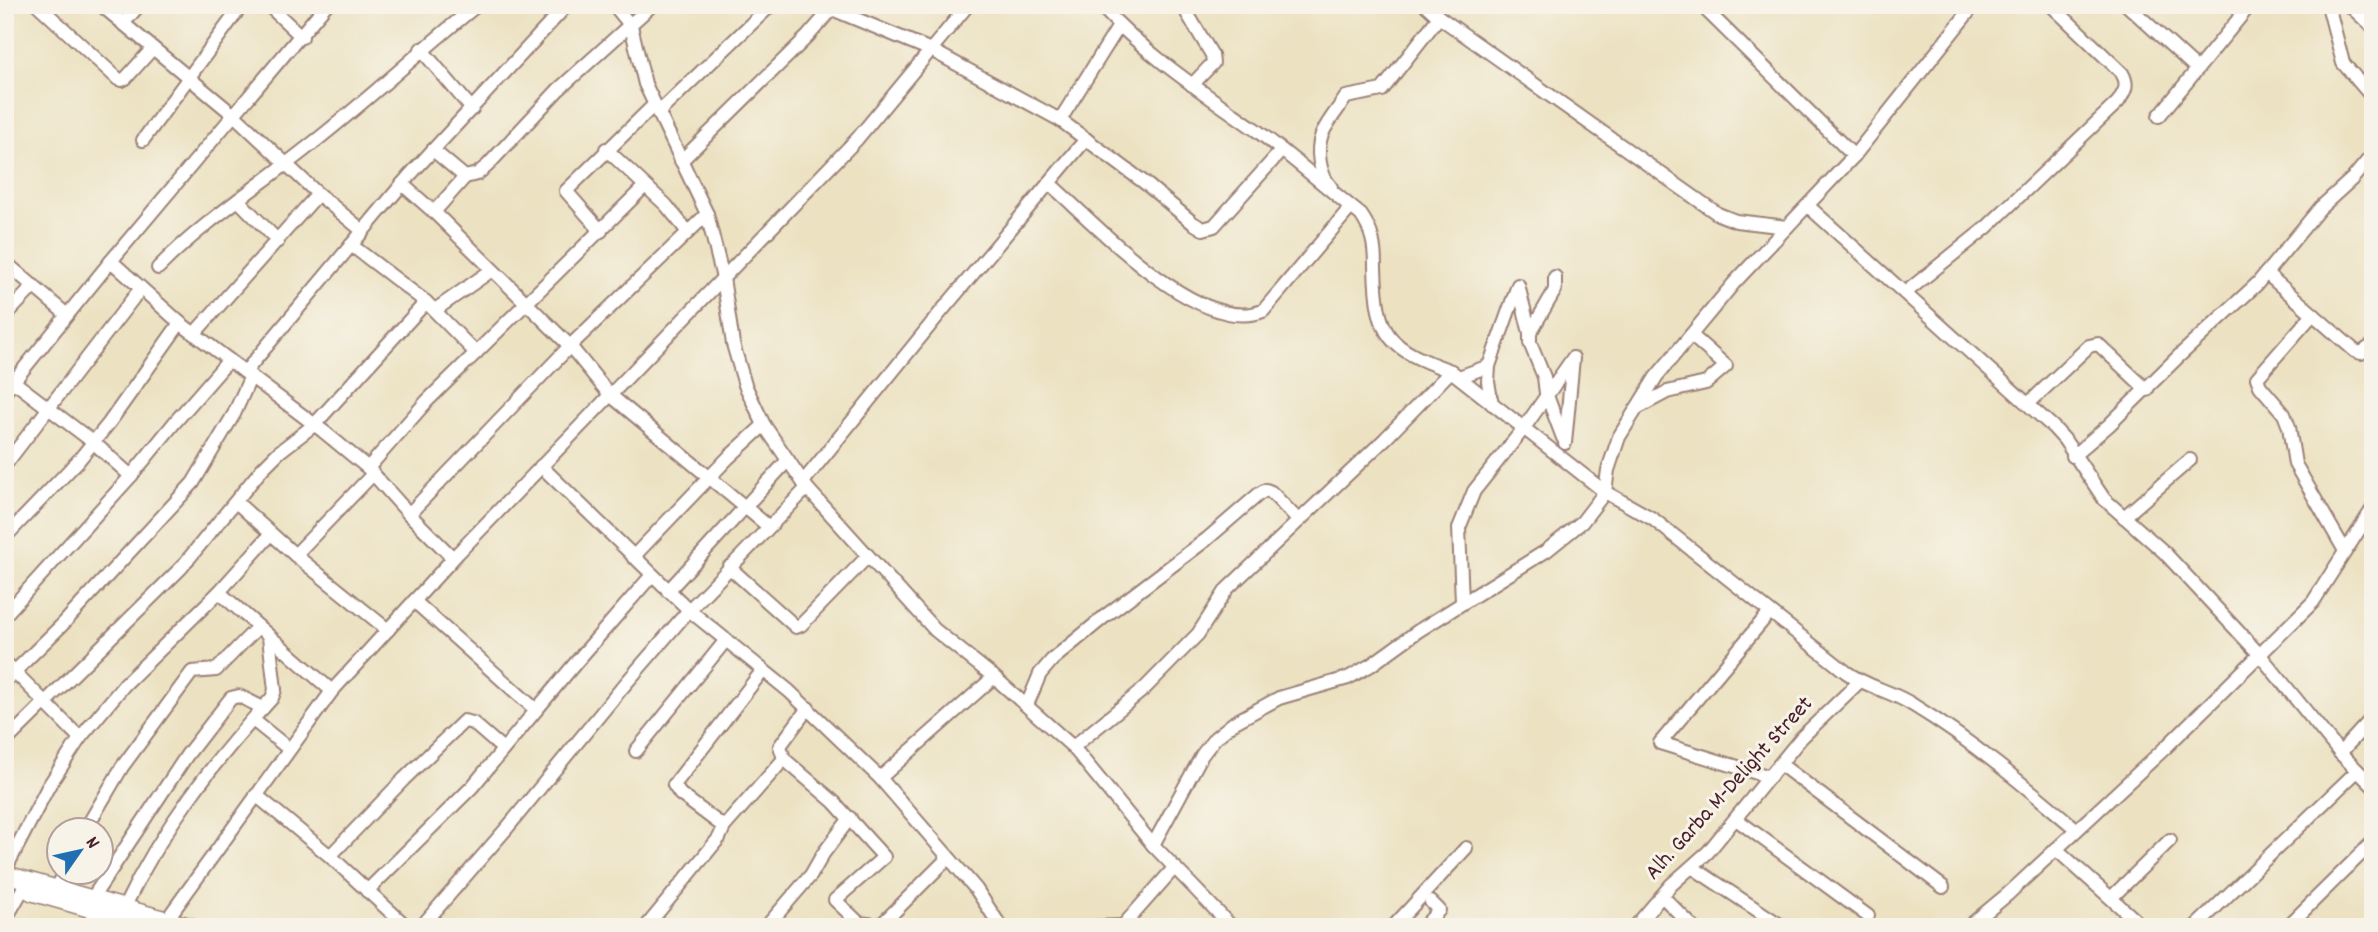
<svg xmlns="http://www.w3.org/2000/svg" width="2378" height="932" viewBox="0 0 2378 932" font-family="Dekko,sans-serif">
  <style>
    .lines { fill: none; stroke-linecap: round; stroke-linejoin: round }
    .minor-casing { stroke: #9b8076; stroke-width: 16 }
    .major-casing { stroke: #9b8076; stroke-width: 19 }
    .minor { stroke: #fff; stroke-width: 12 }
    .major { stroke: #fff; stroke-width: 16 }
    .labels { text-anchor: middle; dominant-baseline: central; stroke-width: 6; stroke-linejoin: round; paint-order: stroke }
    .street-label { font-size: 23px; fill: #4a1f2b; stroke: #f7f3e8 }
  </style>
  <rect width="100%" height="100%" fill="#f7f3e8"/>
  <filter id="ink" filterUnits="userSpaceOnUse"><feTurbulence type="fractalNoise" baseFrequency=".0143" numOctaves="2"/><feDisplacementMap in="SourceGraphic" scale="14" xChannelSelector="R" yChannelSelector="G"/><feConvolveMatrix kernelMatrix="1 2 1 2 8 2 1 2 1" color-interpolation-filters="sRGB"/></filter>
  <filter id="wash" filterUnits="userSpaceOnUse"><feTurbulence type="fractalNoise" baseFrequency=".00686" numOctaves="4" result="noise"/><feDisplacementMap in="SourceGraphic" scale="28" xChannelSelector="R" yChannelSelector="G"/><feGaussianBlur stdDeviation="1.57" result="paint"/><feColorMatrix in="noise" values="0 0 0 0 0 0 0 0 0 0 0 0 0 0 0 0 0 1.4 0 .05"/><feComposite in="paint" operator="in"/></filter>
  <g filter="url(#wash)">
    <rect width="100%" height="100%" fill="#ece2c2"/>
  </g>
  <g filter="url(#ink)">
    <g class="lines">
      <defs>
        <g id="minor">
          <polyline points="38,5 118,79 122,80 126,78 152,49"/>
          <polyline points="101,5 235,116 318,194 363,231"/>
          <polyline points="268,5 302,37"/>
          <polyline points="614,5 631,26 645,84 707,214 723,278 733,344 745,385 764,425 807,488 935,630 994,677 1073,747 1153,845 1232,927"/>
          <path d="M1100,5C1146,55 1201,91 1256,130C1292,157 1326,187 1361,215C1373,232 1375,247 1375,267C1377,337 1387,348 1451,371"/>
          <polyline points="1189,5 1187,13 1212,55 1213,63 1192,85"/>
          <polyline points="1426,5 1439,17 1718,214 1736,221 1787,227"/>
          <polyline points="1701,5 1854,156"/>
          <polyline points="2127,5 2197,69"/>
          <polyline points="2328,5 2343,63 2373,98"/>
          <polyline points="2349,5 2373,27"/>
          <polyline points="832,9 931,50 1060,120 1145,183 1193,223 1203,229 1214,226 1281,151"/>
          <polyline points="123,24 139,5"/>
          <polyline points="421,49 472,109"/>
          <polyline points="658,113 771,5"/>
          <polyline points="2159,116 2250,5"/>
          <polyline points="1060,120 1119,26"/>
          <polyline points="143,140 242,5"/>
          <polyline points="606,149 666,205 688,232"/>
          <polyline points="433,150 465,177 477,174 487,166 558,90 652,5"/>
          <polyline points="681,161 808,36 835,5"/>
          <path d="M1049,183C1094,222 1198,336 1263,311L1351,207"/>
          <polyline points="402,184 434,212 465,177"/>
          <path d="M1331,187C1319,174 1316,150 1322,134C1327,122 1339,108 1346,97L1382,90L1439,17"/>
          <polyline points="238,200 278,241"/>
          <polyline points="1808,206 2053,427 2064,439 2104,499 2164,552 2260,655 2340,753 2373,786"/>
          <polyline points="434,212 570,346 609,394 769,527"/>
          <polyline points="601,231 566,191 654,105"/>
          <polyline points="351,245 426,302 476,353"/>
          <polyline points="111,261 180,323 323,431 368,468 409,514 453,558"/>
          <polyline points="5,262 67,315"/>
          <path d="M158,268C205,220 261,185 313,143C369,99 421,50 477,5"/>
          <polyline points="2266,273 2355,351 2361,353 2373,345"/>
          <path d="M1905,293L1987,227L2118,102C2125,91 2129,85 2122,73L2051,5"/>
          <polyline points="435,310 492,270"/>
          <polyline points="2313,314 2257,378 2260,386 2284,414 2289,427 2295,464 2345,551"/>
          <polyline points="5,316 34,286"/>
          <polyline points="1530,333 1555,290 1555,277"/>
          <polyline points="194,334 318,194"/>
          <polyline points="245,372 409,176 567,5"/>
          <polyline points="5,375 93,442 131,476"/>
          <polyline points="1459,377 1489,366"/>
          <polyline points="5,392 111,261 326,5"/>
          <polyline points="1492,404 1488,382 1489,366 1518,285 1530,333 1530,343 1544,377 1546,393 1563,438"/>
          <polyline points="2028,404 2089,346 2098,344 2147,390"/>
          <polyline points="1637,408 1667,392 1706,383 1726,366 1691,335"/>
          <polyline points="2073,456 2109,425 2179,356 2257,284 2320,208 2353,178 2373,154"/>
          <polyline points="5,465 141,288"/>
          <polyline points="541,466 689,610 789,691 880,778 976,889 1001,927"/>
          <polyline points="368,468 427,401 645,186"/>
          <polyline points="803,482 940,313 1086,139"/>
          <polyline points="236,502 295,555 388,630"/>
          <polyline points="409,514 570,346 707,214"/>
          <polyline points="2124,517 2190,460"/>
          <polyline points="5,537 78,461 109,423 180,323"/>
          <polyline points="295,555 373,474"/>
          <polyline points="633,557 728,458 764,425"/>
          <polyline points="729,567 796,627 801,625 868,556"/>
          <polyline points="668,591 788,460"/>
          <polyline points="219,592 332,691"/>
          <polyline points="414,601 536,710"/>
          <polyline points="1462,602 1459,528 1474,491 1524,428 1573,358 1565,443"/>
          <polyline points="1770,612 1660,743 1770,777"/>
          <polyline points="5,615 131,476 175,422 229,360"/>
          <polyline points="5,662 80,738"/>
          <polyline points="5,681 62,625 193,483 234,414 251,376"/>
          <polyline points="1027,705 1040,674 1052,660 1104,617 1207,539 1259,494 1266,490 1271,492 1298,520"/>
          <polyline points="808,708 780,746 784,759 834,802 884,857 835,900 859,923 895,927"/>
          <polyline points="253,720 289,749"/>
          <polyline points="5,742 181,568 262,469 279,452 314,425 426,302"/>
          <path d="M1073,747L1144,689L1198,634L1227,589L1385,439L1451,371L1605,492L1653,519L1846,672C1866,687 1892,691 1913,705C1972,741 2024,785 2076,829"/>
          <polyline points="636,751 726,640"/>
          <polyline points="2340,753 2373,717"/>
          <polyline points="1780,764 1943,887"/>
          <polyline points="880,778 994,677"/>
          <polyline points="256,795 330,856 407,927"/>
          <polyline points="1736,819 1868,916"/>
          <polyline points="724,827 680,794 674,785 763,670"/>
          <polyline points="85,830 122,767 192,672 216,670 258,627"/>
          <polyline points="1153,845 1202,755 1215,738 1235,722 1279,698 1348,678 1371,665 1418,631 1546,551 1582,522 1605,492 1608,470 1619,437 1656,377 1734,283 1854,156 1974,5"/>
          <polyline points="2056,849 2143,927"/>
          <polyline points="330,856 404,779 464,721 473,723 503,749"/>
          <polyline points="1692,867 1783,927"/>
          <polyline points="5,870 48,787 80,738 125,684 219,592 271,534"/>
          <polyline points="57,888 65,872"/>
          <polyline points="367,891 472,787 578,660 652,575"/>
          <polyline points="1662,896 1693,927"/>
          <polyline points="93,897 187,755 231,698 239,696 263,708"/>
          <polyline points="2111,898 2170,840"/>
          <path d="M125,906C162,828 214,761 272,698L275,690L269,637"/>
          <polyline points="168,918 332,691 458,553 857,139 968,5"/>
          <polyline points="5,920 28,880"/>
          <polyline points="881,925 948,858"/>
          <polyline points="421,927 507,828 621,689 689,610 807,488"/>
          <polyline points="646,927 719,838 724,827 784,759"/>
          <polyline points="766,927 811,875 823,854 850,818"/>
          <polyline points="1090,927 1122,926"/>
          <polyline points="1122,927 1175,867"/>
          <polyline points="1393,927 1466,848"/>
          <polyline points="1424,927 1439,910 1431,902"/>
          <polyline points="1635,927 1671,885 1708,852 1801,738 1859,682"/>
          <polyline points="1968,927 2008,894 2165,748 2313,602 2373,508"/>
          <polyline points="2195,927 2357,771"/>
          <polyline points="2287,927 2373,842"/>
        </g>
        <g id="major">
          <polyline points="5,874 192,927"/>
          <polyline points="31,892 153,927"/>
        </g>
      </defs>
      <use href="#minor" class="minor-casing"/>
      <use href="#major" class="major-casing"/>
      <use href="#minor" class="minor"/>
      <use href="#major" class="major"/>
    </g>
  </g>
  <g class="labels">
    <g class="street-label">
      <text transform="translate(1730 789) rotate(-48)">Alh. Garba M-Delight Street</text>
    </g>
  </g>
  <rect width="2378" height="932" fill="none" stroke="#f7f3e8" stroke-width="28"/>
  <g transform="translate(80 851) rotate(56)"><circle r="33" fill="#f7f3e8" stroke="#b29e9c" stroke-width="2"/>
  <path d="M0-5L12 26L0 18L-12 26Z" fill="#1f6fb2"/>
  <text y="-10" font-size="19" font-weight="bold" text-anchor="middle" fill="#4a1f2b">N</text>
  </g>
</svg>
